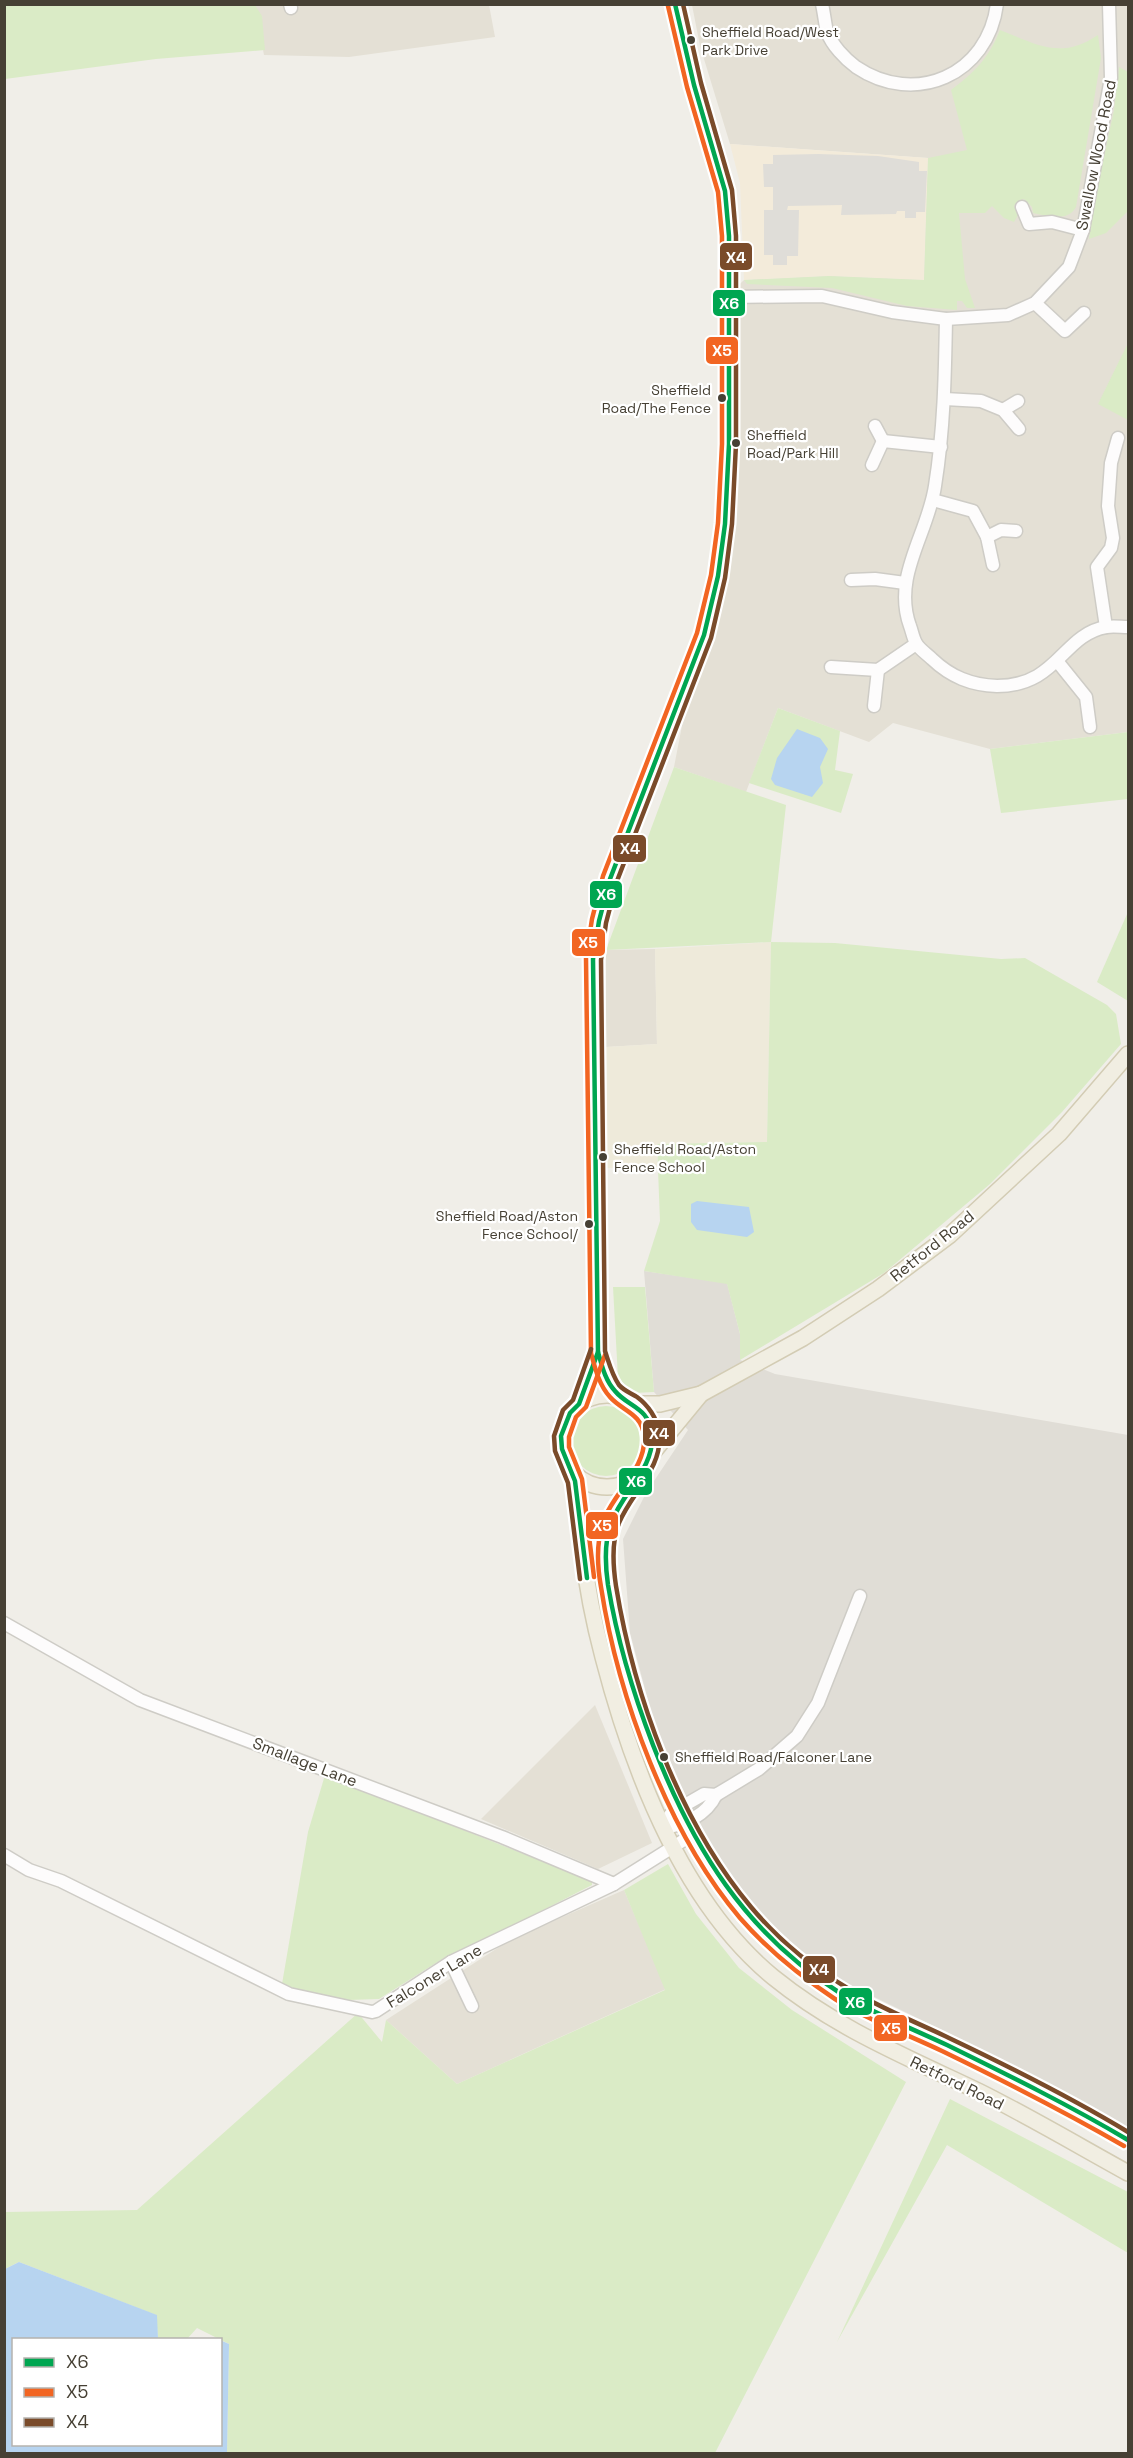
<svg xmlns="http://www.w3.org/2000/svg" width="1133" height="2458" viewBox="0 0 1133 2458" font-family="'Space Grotesk',sans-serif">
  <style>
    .residential { fill: #e4e0d5 }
    .commercial { fill: #f3ebda }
    .industrial { fill: #e0ddd6 }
    .education { fill: #eeeada }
    .green { fill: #daebc6 }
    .parking { fill: #dfddd8 }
    .water { fill: #b7d4f0 }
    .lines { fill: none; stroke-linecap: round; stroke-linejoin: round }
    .minor-casing { stroke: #ceccc6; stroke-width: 15 }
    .major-casing { stroke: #d3ccb4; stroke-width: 18 }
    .minor { stroke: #fdfcfc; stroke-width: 12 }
    .major { stroke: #f1eee2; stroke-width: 15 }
    .bus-1-casing { stroke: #fff; stroke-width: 9 }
    .bus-2-casing { stroke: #fff; stroke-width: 9 }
    .bus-3-casing { stroke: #fff; stroke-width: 9 }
    .bus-1 { stroke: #00a651; stroke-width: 4.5 }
    .bus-2 { stroke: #f26522; stroke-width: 4.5 }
    .bus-3 { stroke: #7a4b2a; stroke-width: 4.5 }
    .bus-dot { fill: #464034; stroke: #fff; stroke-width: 2 }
    .labels { text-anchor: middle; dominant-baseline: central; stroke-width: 4.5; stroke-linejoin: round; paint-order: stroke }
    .bus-label { font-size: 14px; fill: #464034; stroke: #fff; text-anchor: start }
    .street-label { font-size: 16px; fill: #464034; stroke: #fff }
    .line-badge { stroke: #fff; stroke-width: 2 }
    .badge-label { font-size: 16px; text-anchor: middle; font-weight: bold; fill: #fff }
  </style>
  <rect width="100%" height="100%" fill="#f0eee8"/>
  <g class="residential">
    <polygon points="255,5 489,5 495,37 349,57 264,55"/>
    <polygon points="692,5 1128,5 1128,732 990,749 893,723 869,742 778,708 746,792 674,767 719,534 721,302 744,280 829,276 924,280 928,158 730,144 700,46"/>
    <polygon points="655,949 657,1044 606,1047 606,950"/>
    <polygon points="595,1705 652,1843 598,1869 481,1819"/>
    <polygon points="624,1890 666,1989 457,2084 386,2020 510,1940"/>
  </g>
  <polygon class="commercial" points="730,144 928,158 924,280 829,276 744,280 740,183"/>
  <polygon class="industrial" points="644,1271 727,1283 740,1334 740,1360 775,1374 1128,1435 1128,2128 991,2054 819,1970 770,1930 723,1870 686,1802 653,1719 630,1633 623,1539 646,1493 688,1430 654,1392"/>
  <polygon class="education" points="771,942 767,1142 657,1144 657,1167 607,1168 606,1047 657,1044 655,949"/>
  <g class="green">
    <polygon points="4,5 255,5 262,16 265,50 156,59 5,79"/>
    <path d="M1000,30C1038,45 1061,60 1098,35L1101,58L1076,207C1068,222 1048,216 1033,213L1032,207L1024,199L1017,202L1014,206L1018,215L1014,222L1004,218L992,206L985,213H959L965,279L975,308H967L962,301H957V310L907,306L832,288L747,284L744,280L829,276L924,280L928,158L967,150L951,90C976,71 988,59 1000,30Z"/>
    <polygon points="1119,67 1128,72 1128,214 1127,212 1106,233 1089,239 1093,207 1114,110"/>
    <polygon points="1128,343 1128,420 1098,404"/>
    <polygon points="778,708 840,731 835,770 853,774 841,813 749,783"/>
    <polygon points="1128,732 1128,799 1001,813 990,749"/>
    <polygon points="674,767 786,805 771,942 835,943 1001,959 1025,958 1107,1005 1116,1014 1121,1044 1062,1112 990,1184 884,1273 740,1360 740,1334 727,1284 644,1271 660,1221 657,1144 767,1142 771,942 606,950"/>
    <polygon points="1128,912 1128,1001 1097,982"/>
    <polygon points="613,1287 645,1287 654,1392 634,1393 618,1378"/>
    <circle cx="606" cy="1441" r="35"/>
    <polygon points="325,1775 592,1881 592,1885 467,1949 447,1956 379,1999 348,2000 305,1992 282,1984 308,1832"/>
    <polygon points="668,1864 696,1914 739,1968 792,2010 906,2082 715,2453 227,2453 229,2344 197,2328 187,2339 158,2339 156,2315 19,2262 5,2269 5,2212 137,2210 358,2013 382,2042 386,2020 457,2084 665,1990 624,1890"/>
    <polygon points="950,2099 1128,2192 1128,2253 947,2145 837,2342"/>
  </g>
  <polygon class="parking" points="818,154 878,156 919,162 919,171 927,171 925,212 916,212 916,218 905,218 905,211 897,211 896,214 841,215 842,205 788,206 787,210 799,210 798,256 787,256 787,265 773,265 773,255 764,255 764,210 773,210 773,187 764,187 763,164 773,164 773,155"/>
  <g class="water">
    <polygon points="797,729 820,738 828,749 820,767 823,783 812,797 775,785 771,779 777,758"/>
    <polygon points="697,1201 749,1207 754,1232 747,1237 697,1230 691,1222 691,1204"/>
    <polygon points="19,2262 157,2315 158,2339 14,2340 14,2444 220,2444 220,2340 229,2344 227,2453 5,2453 5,2269"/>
  </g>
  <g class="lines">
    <defs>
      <g id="minor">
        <polyline points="290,4 291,8"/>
        <path d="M822,4C824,13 825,23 827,32C832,45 845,59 856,67C915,107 988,75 997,4"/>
        <polyline points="1022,207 1029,224 1052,222 1083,230"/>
        <polyline points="729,297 822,296 892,312 946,319 1008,315 1035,303 1069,267 1083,230 1111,78 1109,4"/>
        <polyline points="1035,303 1065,331 1084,313"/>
        <path d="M946,319C945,375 944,430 935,486C928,534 892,576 910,626C912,631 913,638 916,643C919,649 927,654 932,659C951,677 971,685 997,686C1058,686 1062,635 1106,627C1113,626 1121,627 1128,627"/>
        <polyline points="945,399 981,401 1003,410 1019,429"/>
        <polyline points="1003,410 1018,401"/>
        <polyline points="875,426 883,441"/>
        <polyline points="872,465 883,441 941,447"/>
        <polyline points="933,500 973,511 987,537 993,565"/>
        <polyline points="987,537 1001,530 1016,531"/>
        <polyline points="851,580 875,579 905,583"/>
        <polyline points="1106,627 1097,567 1111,548 1113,538 1108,506 1111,463 1118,438"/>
        <polyline points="1057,661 1086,697 1090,727"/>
        <polyline points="831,667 878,670 916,644"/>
        <polyline points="874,706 878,670"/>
        <polyline points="619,1397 604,1374 598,1352 594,1169 593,959 599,921 610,879 704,635 718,576 725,524 729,444 729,236 725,191 714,148 694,85 675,4"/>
        <polyline points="579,1404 598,1352"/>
        <polyline points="4,1623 140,1700 502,1837 614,1884"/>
        <polyline points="664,1827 670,1815 678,1809 704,1794 716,1795 759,1769 797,1736 818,1703 860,1596"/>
        <path d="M664,1827C685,1826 707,1814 716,1795"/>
        <polyline points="4,1855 29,1870 61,1881 289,1994 372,2012 376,2011 451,1962 614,1884 692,1835"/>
        <polyline points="451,1962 472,2006"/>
      </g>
      <g id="major">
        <circle cx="607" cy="1441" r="46"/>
        <polyline points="634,1404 660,1404 701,1394 803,1338 878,1289 950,1235 1059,1134 1128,1054"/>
        <polyline points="650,1456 701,1394"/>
        <path d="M572,1471C579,1498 579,1526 583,1553C587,1588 594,1623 603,1657C632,1769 682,1902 773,1977C837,2029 907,2057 980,2092C1030,2117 1079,2146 1128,2173"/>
        <path d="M640,1472C630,1488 615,1506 610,1525C597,1576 617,1632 631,1681C660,1778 701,1877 777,1948C824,1992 884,2016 942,2043C1005,2073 1068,2104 1128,2140"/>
      </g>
    </defs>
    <use href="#minor" class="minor-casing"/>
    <use href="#major" class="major-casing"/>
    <use href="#minor" class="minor"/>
    <use href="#major" class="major"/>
    <defs>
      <g id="bus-1">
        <path d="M675,4L694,85L725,191L729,236V444L725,524L718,576L704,635L610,879L599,921L593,959L598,1352C602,1366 605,1380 615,1391C628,1407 649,1407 652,1434C655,1467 623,1492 612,1521C604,1540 605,1564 608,1585C617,1639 633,1693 653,1745C693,1848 745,1933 840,1993C874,2014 911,2028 947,2045C1008,2075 1069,2105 1128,2140"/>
        <polyline points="587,1578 575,1481 562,1449 561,1436 570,1413 579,1404 598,1352"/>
      </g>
      <g id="bus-2">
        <path d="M668,6L687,87L718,192L722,236V444L718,523L711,575L697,633L603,876L592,919L586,958L591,1353C595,1368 599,1385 610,1397C622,1411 642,1413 644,1436C647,1466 616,1491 605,1517C596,1539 597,1565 601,1587C618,1697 668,1833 740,1918C768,1950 800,1976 835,1999C868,2020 906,2034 942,2051C1004,2081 1065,2112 1124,2146"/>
        <polyline points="594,1577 582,1479 569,1447 569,1437 576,1417 586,1407 605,1355"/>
      </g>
      <g id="bus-3">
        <path d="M683,4L701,83L732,190L736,236V444L732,524L725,578L711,638L617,881L606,923L601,960L605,1351C609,1363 612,1375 619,1385C624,1391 631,1393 637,1397C648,1405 657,1418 659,1432C664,1467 631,1493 619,1523C611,1542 613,1566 616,1586C634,1696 679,1821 751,1907C777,1938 809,1965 844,1986C877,2007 914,2021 949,2038C1010,2067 1070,2097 1128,2132"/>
        <polyline points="580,1579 568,1483 555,1451 554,1436 563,1410 573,1400 591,1349"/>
      </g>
    </defs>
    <use href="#bus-1" class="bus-1-casing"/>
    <use href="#bus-2" class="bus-2-casing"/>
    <use href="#bus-3" class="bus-3-casing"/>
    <use href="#bus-1" class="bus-1"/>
    <use href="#bus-2" class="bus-2"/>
    <use href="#bus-3" class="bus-3"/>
  </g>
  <g class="bus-dot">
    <circle cx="691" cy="40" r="5"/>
    <circle cx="722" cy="398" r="5"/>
    <circle cx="736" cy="443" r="5"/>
    <circle cx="603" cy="1157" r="5"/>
    <circle cx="589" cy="1224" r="5"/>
    <circle cx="664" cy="1757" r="5"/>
  </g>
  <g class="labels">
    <g class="bus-label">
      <text x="702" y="32">Sheffield Road/West<tspan x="702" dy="18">Park Drive</tspan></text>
      <text x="711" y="390" text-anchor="end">Sheffield<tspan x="711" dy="18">Road/The Fence</tspan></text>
      <text x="747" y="435">Sheffield<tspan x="747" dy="18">Road/Park Hill</tspan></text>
      <text x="614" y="1149">Sheffield Road/Aston<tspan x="614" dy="18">Fence School</tspan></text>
      <text x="578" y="1216" text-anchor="end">Sheffield Road/Aston<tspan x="578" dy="18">Fence School/</tspan></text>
      <text x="675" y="1757">Sheffield Road/Falconer Lane</text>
    </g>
    <g class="street-label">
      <text transform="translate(1096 155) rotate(-79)">Swallow Wood Road</text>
      <text transform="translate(932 1246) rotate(-39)">Retford Road</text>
      <text transform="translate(305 1762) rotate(21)">Smallage Lane</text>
      <text transform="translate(434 1976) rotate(-31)">Falconer Lane</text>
      <text transform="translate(957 2083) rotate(26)">Retford Road</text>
    </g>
  </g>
  <g class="line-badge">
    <rect x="719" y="242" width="34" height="29" rx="6" fill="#7a4b2a"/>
    <rect x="712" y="289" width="34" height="28" rx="6" fill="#00a651"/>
    <rect x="705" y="336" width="34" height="29" rx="6" fill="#f26522"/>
    <rect x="612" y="834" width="35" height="29" rx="6" fill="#7a4b2a"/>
    <rect x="589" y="880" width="34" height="29" rx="6" fill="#00a651"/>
    <rect x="571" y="928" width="35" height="29" rx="6" fill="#f26522"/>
    <rect x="642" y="1419" width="34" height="28" rx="6" fill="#7a4b2a"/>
    <rect x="618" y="1467" width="35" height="29" rx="6" fill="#00a651"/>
    <rect x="585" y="1511" width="34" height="29" rx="6" fill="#f26522"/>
    <rect x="802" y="1955" width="34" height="29" rx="6" fill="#7a4b2a"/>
    <rect x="838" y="1987" width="35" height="29" rx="6" fill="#00a651"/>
    <rect x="873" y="2014" width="35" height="28" rx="6" fill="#f26522"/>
  </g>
  <g class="badge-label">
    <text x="736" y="263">X4</text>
    <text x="729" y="309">X6</text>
    <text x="722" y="356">X5</text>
    <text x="630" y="854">X4</text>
    <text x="606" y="900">X6</text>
    <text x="588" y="948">X5</text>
    <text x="659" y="1439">X4</text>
    <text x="636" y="1487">X6</text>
    <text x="602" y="1531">X5</text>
    <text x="819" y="1975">X4</text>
    <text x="855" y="2008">X6</text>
    <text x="891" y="2034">X5</text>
  </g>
  <rect width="1133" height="2458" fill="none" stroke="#464034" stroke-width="12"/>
  <rect x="12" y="2338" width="210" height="108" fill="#ffffff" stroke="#b5b3ae" stroke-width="1.5"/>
  <rect x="24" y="2358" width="30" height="9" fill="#00a651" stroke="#b5b3ae" stroke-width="1.5"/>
  <text x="66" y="2368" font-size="18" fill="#464034">X6</text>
  <rect x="24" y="2388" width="30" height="9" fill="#f26522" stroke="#b5b3ae" stroke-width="1.5"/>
  <text x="66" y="2398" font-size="18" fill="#464034">X5</text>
  <rect x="24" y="2418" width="30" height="9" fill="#7a4b2a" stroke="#b5b3ae" stroke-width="1.5"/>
  <text x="66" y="2428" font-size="18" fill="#464034">X4</text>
</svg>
